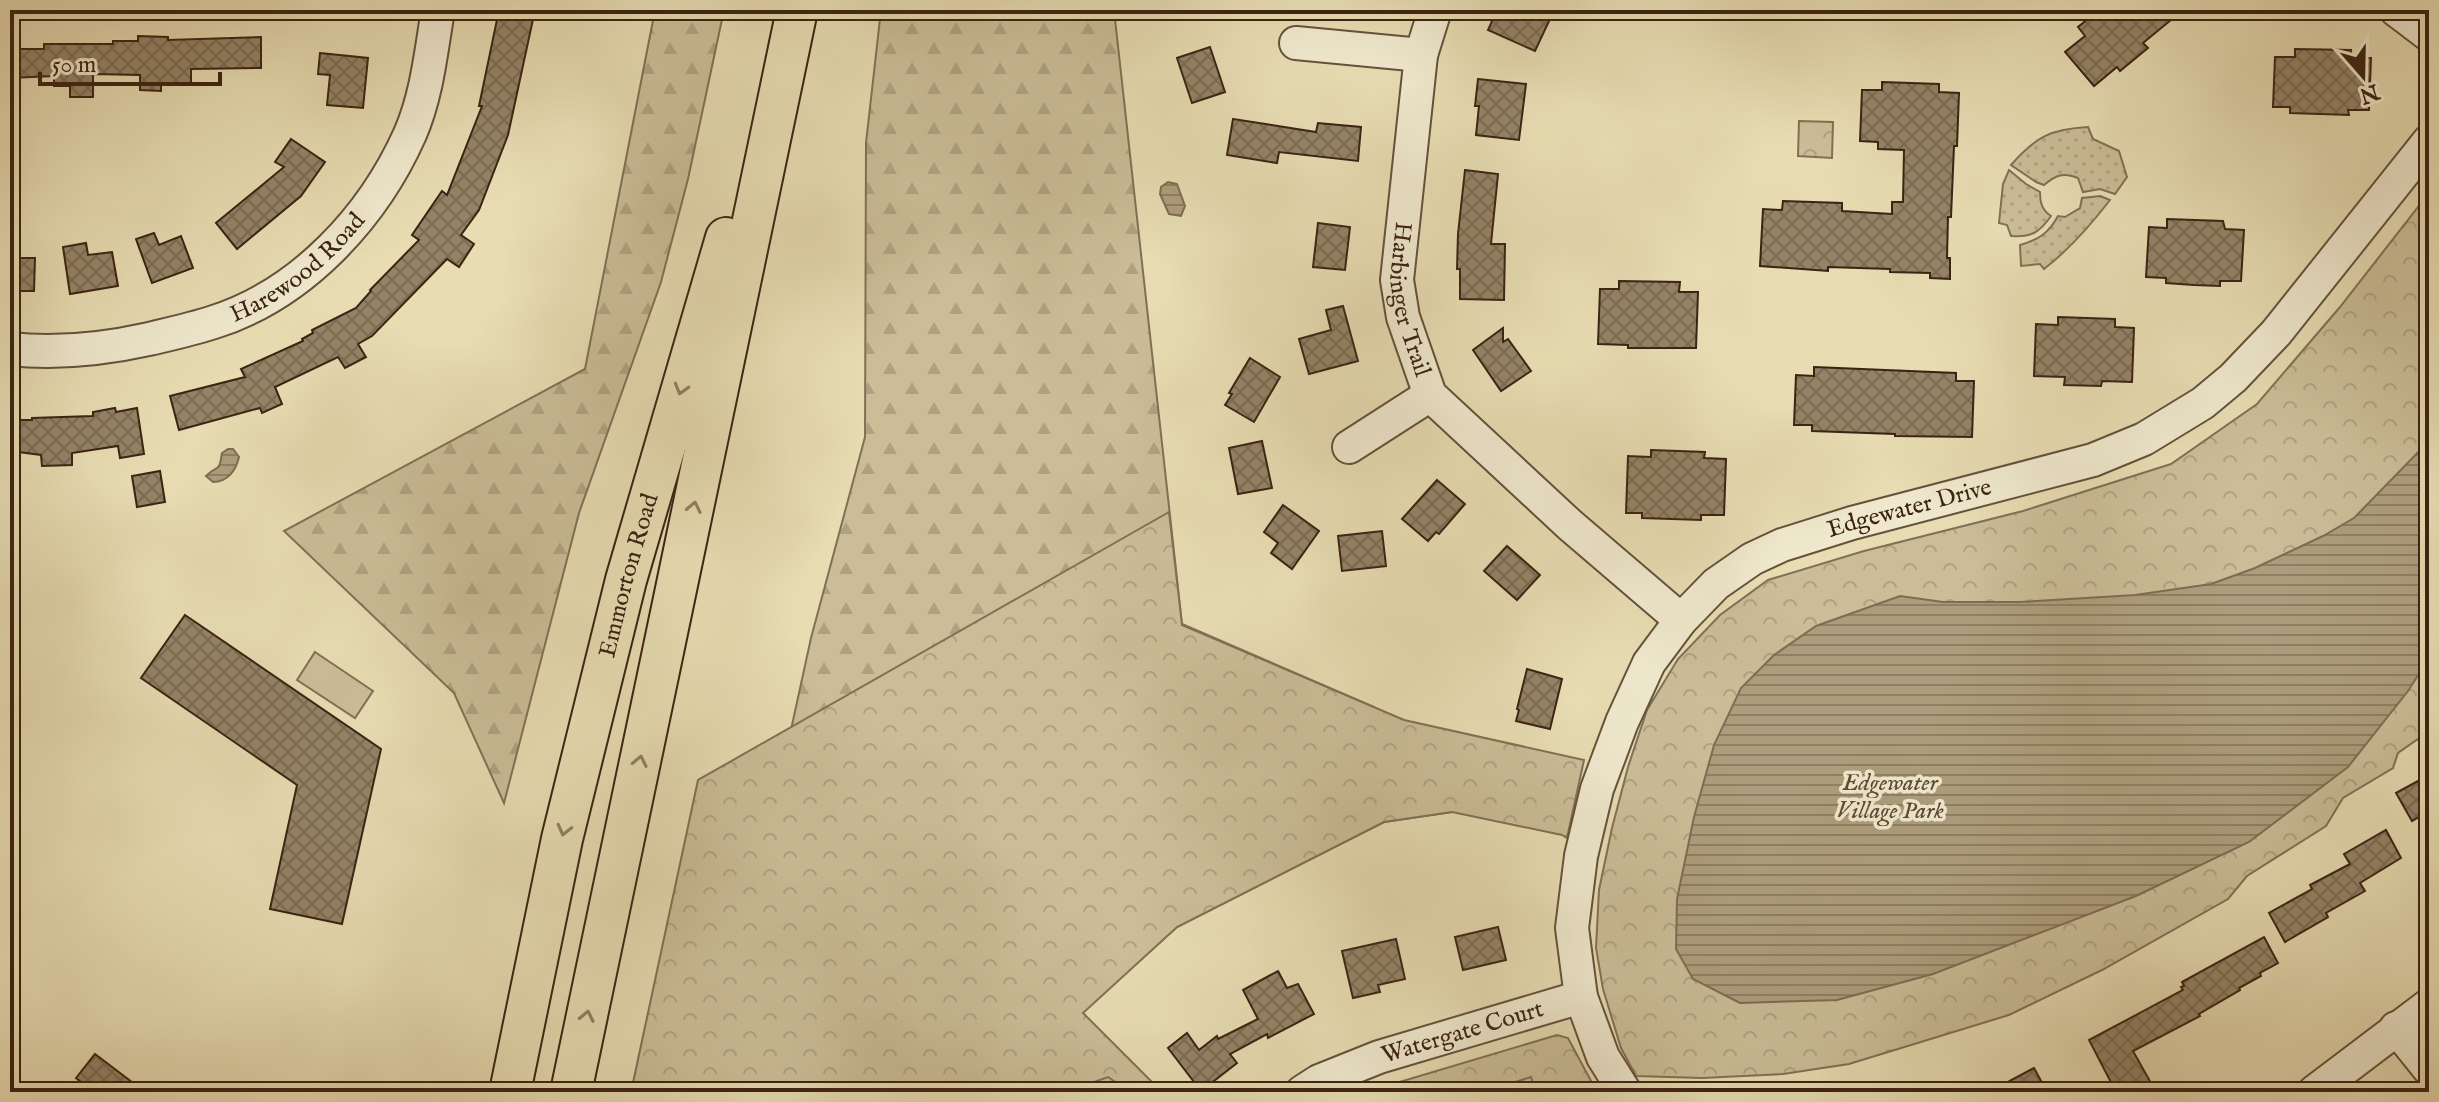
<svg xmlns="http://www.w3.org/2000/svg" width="2439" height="1102" viewBox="0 0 2439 1102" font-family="'IM FELL English',serif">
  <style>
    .grass { fill: url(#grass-dots); stroke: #827055; stroke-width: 2 }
    .forest { fill: url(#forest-firs); stroke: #827055; stroke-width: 2 }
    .park { fill: url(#park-crowns); stroke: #827055; stroke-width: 2 }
    .garden { fill: #cabd97; stroke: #827055; stroke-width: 2 }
    .water { fill: url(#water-rules); stroke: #7f6c52; stroke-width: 2 }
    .building { fill: url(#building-cross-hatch); stroke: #3b2313; stroke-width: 2 }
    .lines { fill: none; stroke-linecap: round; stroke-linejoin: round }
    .minor-casing { stroke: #66513b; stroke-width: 36 }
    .major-casing { stroke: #3b2313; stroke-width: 44 }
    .minor { stroke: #efe8cd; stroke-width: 32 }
    .major { stroke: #e7dcb2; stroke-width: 40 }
    .oneway { stroke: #918062 }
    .labels { text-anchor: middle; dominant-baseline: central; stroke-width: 7; stroke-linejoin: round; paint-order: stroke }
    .street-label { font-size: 24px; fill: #3b2313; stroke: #efe8cd }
    .park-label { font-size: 24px; font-style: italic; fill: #5f4a34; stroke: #efe8cd }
  </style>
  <defs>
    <pattern id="grass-dots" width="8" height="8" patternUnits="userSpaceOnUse" patternTransform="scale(2)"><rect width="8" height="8" fill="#cabd97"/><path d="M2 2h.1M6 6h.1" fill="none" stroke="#aea281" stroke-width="1.8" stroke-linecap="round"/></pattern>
    <pattern id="forest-firs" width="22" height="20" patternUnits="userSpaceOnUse" patternTransform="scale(2)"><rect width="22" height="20" fill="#cabd97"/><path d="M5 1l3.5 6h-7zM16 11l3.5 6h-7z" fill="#aea281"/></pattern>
    <pattern id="park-crowns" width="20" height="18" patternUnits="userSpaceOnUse" patternTransform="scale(2)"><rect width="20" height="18" fill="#cabd97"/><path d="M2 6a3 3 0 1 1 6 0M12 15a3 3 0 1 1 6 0" fill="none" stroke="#aea281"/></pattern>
    <pattern id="water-rules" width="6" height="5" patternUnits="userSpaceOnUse" patternTransform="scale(2)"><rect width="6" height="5" fill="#ad9d7c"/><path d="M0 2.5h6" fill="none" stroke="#8e8064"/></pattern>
    <pattern id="building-cross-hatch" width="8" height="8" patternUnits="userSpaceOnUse" patternTransform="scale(2)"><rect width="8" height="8" fill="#948366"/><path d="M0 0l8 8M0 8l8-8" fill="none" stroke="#7a6b53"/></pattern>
  </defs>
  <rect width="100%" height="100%" fill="#e7dcb2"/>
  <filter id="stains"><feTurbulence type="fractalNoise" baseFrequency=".0025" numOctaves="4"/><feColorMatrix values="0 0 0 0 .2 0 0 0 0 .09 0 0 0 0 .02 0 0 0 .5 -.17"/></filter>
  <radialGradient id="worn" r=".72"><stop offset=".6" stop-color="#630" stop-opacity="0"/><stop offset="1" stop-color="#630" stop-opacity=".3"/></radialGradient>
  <g class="grass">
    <path d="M2088,127L2093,139L2119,151L2127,177L2115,194L2100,189L2083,192L2078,178C2063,172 2056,175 2044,185L2036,182L2011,165C2036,136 2052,129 2088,127Z"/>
    <path d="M2009,170L2026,184L2040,192C2040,203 2042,210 2051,216C2040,232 2031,238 2011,236L2007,225L1999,223L2003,184Z"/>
    <path d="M2100,196L2110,200C2090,226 2070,249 2044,269L2040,264L2021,266L2020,245C2038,240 2049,233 2058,216L2065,217L2080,208L2082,198Z"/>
  </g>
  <g class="forest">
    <polygon points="655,10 724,10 688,179 661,282 579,513 504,803 454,693 284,531 585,369"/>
    <polygon points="881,10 1114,10 1182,624 1374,707 1452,812 1384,822 1177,927 1082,1013 701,1092 753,904 811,638 865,437 866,143"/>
  </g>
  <g class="park">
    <polygon points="1799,121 1833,122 1832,158 1798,156"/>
    <polygon points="2429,193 2428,732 2398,753 2393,768 2343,798 2326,826 2247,876 2228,899 2102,970 2009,1015 1849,1064 1783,1074 1702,1078 1636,1076 1621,1048 1603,989 1596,948 1599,890 1612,828 1628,767 1647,710 1678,659 1720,615 1768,580 1864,551 2023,511 2171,464 2257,404 2340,307"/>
    <polygon points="1169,512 1182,625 1404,720 1584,760 1567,838 1562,835 1452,812 1384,822 1177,927 1083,1013 1162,1092 631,1092 698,780"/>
    <polygon points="1557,1035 1568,1038 1597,1092 1366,1092"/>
  </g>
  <g class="garden">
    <polygon points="315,652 373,691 355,718 297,680"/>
    <polygon points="1108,1077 1130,1092 1066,1092"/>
    <polygon points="1531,1077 1536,1092 1484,1092"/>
  </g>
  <g class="water">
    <polygon points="1168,182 1177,184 1185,206 1181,216 1169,214 1160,194 1161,187"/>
    <polygon points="2429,441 2429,658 2408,691 2348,767 2249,842 2136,896 1933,974 1837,1000 1740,1003 1693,979 1676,949 1677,899 1694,817 1714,745 1741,688 1774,655 1816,626 1900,596 1943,602 2020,602 2135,595 2211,584 2255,568 2323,536 2354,518"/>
    <path d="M228,449H233L239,457C236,470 228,482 213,482L206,476C218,464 219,474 222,453Z"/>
  </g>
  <g class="building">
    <polygon points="499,10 535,10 508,135 479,210 461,235 474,244 459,267 447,259 372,336 358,344 366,357 345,368 338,357 275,387 282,404 262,413 260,408 179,430 170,396 245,377 241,369 303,341 302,339 313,333 312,330 356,308 371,291 370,290 419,240 412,235 442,191 447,195 482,106 479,106"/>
    <polygon points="1497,10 1530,10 1550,19 1535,51 1488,30"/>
    <polygon points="2099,10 2183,10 2143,43 2148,48 2120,71 2117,67 2094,86 2065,52 2085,36 2078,27"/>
    <polygon points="138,36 168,37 168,40 261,37 261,68 191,69 191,83 161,84 161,91 140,90 140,75 93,74 93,97 70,97 70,86 54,86 54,76 10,78 10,49 44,49 44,44 113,44 113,41 138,41"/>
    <polygon points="1210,47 1225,92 1192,103 1177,58"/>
    <polygon points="2295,49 2351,50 2350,58 2371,58 2369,110 2348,110 2349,115 2290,113 2290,107 2273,107 2275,57 2295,57"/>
    <polygon points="320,53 368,58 363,108 327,105 330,75 318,74"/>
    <polygon points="1478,79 1526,84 1519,140 1476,135 1479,106 1475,106"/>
    <polygon points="1882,82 1939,84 1939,92 1959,93 1957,146 1954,146 1951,217 1948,217 1947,258 1950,258 1950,279 1930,278 1930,273 1890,272 1890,269 1828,267 1828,271 1760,266 1763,209 1782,210 1783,201 1842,203 1842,211 1892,214 1892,202 1903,202 1904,150 1878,149 1878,142 1860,141 1862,90 1882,90"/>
    <polygon points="1233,119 1316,132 1318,123 1361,127 1358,161 1279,152 1277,163 1227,155"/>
    <polygon points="291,139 325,162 301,196 237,249 216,223 284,167 275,162"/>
    <polygon points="1465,170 1498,174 1491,244 1505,244 1504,300 1460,299 1460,269 1457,269 1458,234"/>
    <polygon points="2167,219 2223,221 2225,229 2244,230 2241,281 2220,281 2220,286 2194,285 2166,283 2166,278 2146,277 2149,227 2167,228"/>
    <polygon points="1318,223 1350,227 1345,270 1313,267"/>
    <polygon points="154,233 159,245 181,236 193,268 152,283 136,239"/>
    <polygon points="86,243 88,255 112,252 118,286 70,294 63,247"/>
    <polygon points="10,258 35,258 34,291 10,291"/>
    <polygon points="1619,281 1680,282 1679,292 1698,292 1696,348 1628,348 1628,345 1598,344 1600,289 1619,289"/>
    <polygon points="1343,306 1358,361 1309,374 1299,339 1331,330 1326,310"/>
    <polygon points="2058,317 2115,319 2115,327 2134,328 2132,382 2102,381 2101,386 2064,385 2065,377 2034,376 2036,324 2058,325"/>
    <polygon points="1503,328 1503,342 1508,339 1531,371 1501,391 1473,350"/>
    <polygon points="1250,358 1280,377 1254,422 1225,405 1232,394 1229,393"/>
    <polygon points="1814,367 1956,373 1956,381 1974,381 1972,437 1895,436 1895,434 1812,431 1812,425 1794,425 1796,375 1814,376"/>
    <polygon points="115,408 116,412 137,408 144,454 120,458 118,446 72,453 72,465 42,466 41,455 19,452 17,420 32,420 32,418 93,416 93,412"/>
    <polygon points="1262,441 1272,488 1238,494 1229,448"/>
    <polygon points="1651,450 1705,452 1704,458 1726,459 1724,515 1701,515 1701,520 1642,518 1642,513 1626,513 1628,456 1651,457"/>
    <polygon points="160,471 165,502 137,507 132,476"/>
    <polygon points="1437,480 1465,504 1439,534 1436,532 1428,541 1402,519"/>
    <polygon points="1283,505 1319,531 1292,569 1271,553 1278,543 1264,532"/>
    <polygon points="1382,531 1386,566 1342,571 1338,536"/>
    <polygon points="1507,546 1540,575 1517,600 1484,571"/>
    <polygon points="185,615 381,749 342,924 270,909 297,785 141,678"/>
    <polygon points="1527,669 1562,679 1550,729 1516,721 1519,710 1517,709"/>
    <polygon points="2429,775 2429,811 2412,821 2396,793"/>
    <polygon points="2386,830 2401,858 2360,883 2365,891 2326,913 2328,917 2285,942 2269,913 2312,889 2310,885 2350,864 2344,854"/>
    <polygon points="1498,927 1506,960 1463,970 1455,937"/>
    <polygon points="2264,937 2278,963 2260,973 2261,976 2239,988 2240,990 2199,1014 2200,1016 2133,1051 2156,1092 2116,1092 2089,1040 2183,990 2181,987 2184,986 2182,982"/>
    <polygon points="1396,939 1405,979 1378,985 1380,992 1353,998 1342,951"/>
    <polygon points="1278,971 1287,988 1298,984 1314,1014 1268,1038 1267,1034 1230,1054 1237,1063 1201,1091 1168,1048 1187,1033 1199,1050 1217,1036 1218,1039 1258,1019 1243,990"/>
    <polygon points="95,1054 145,1092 94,1092 76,1078"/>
    <polygon points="2034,1068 2047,1092 1989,1092"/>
  </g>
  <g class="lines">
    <defs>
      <g id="minor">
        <path id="s1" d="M1435,10L1421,55L1397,280L1403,317L1430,395L1570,525L1681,620"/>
        <polyline points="2396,10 2429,35"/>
        <polyline points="1296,43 1421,55"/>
        <path id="s2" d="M10,349C56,354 104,349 149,339C170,334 193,329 214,322C302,294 373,217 410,134C427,95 431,52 438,10"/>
        <polyline points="1349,447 1430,395"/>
        <polyline points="2396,1028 2429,1069"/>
        <path id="s3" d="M1302,1092L1319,1081L1379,1057L1581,997"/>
        <path id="s4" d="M1625,1092L1603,1057L1581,997L1572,928L1581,856L1597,789L1622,722L1649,663L1681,620L1716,584L1752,559L1782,545L1852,523L2093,460L2144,439L2203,403L2233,378L2276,333L2429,141"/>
        <polyline points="2314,1092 2429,1005"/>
      </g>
      <g id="major">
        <path id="s5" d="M510,1092L562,839L626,580L726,238"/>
        <polyline points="571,1092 797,10"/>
      </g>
    </defs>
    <use href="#minor" class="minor-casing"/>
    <use href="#major" class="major-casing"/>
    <use href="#minor" class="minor"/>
    <use href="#major" class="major"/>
  </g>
  <defs><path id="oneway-chevron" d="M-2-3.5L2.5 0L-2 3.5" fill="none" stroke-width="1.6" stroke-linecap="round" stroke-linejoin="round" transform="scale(2)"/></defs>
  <g class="oneway">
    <use href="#oneway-chevron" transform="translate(681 389) rotate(106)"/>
    <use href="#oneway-chevron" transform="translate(694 507) rotate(-78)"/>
    <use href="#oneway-chevron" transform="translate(640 761) rotate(-78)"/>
    <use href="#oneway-chevron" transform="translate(564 830) rotate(104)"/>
    <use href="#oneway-chevron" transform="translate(587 1016) rotate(-78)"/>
  </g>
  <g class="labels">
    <g class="street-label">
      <text stroke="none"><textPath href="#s2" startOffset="308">Harewood Road</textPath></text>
      <text stroke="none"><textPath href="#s1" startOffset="294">Harbinger Trail</textPath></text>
      <text stroke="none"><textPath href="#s4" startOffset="766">Edgewater Drive</textPath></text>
      <text stroke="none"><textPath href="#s5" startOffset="530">Emmorton Road</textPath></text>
      <text stroke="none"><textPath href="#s3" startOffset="172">Watergate Court</textPath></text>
    </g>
    <g class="park-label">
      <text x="1890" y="783">Edgewater<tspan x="1890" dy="28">Village Park</tspan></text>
    </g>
  </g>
  <rect width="2439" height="1102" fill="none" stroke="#e7dcb2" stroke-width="40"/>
  <rect x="12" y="12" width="2415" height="1078" fill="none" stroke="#3b2313" stroke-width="4"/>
  <rect x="20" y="20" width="2399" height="1062" fill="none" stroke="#3b2313" stroke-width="2"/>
  <g transform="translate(2363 76) rotate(160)" stroke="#efe8cd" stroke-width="6" paint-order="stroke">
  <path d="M0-6L14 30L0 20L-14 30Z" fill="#3b2313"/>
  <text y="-12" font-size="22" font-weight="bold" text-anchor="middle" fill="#3b2313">N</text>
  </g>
  <path d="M40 72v12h180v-12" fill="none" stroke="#3b2313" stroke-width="4"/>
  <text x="52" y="72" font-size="24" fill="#3b2313" stroke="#efe8cd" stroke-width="6" paint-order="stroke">50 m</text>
  <rect width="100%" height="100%" filter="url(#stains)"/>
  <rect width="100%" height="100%" fill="url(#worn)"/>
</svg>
